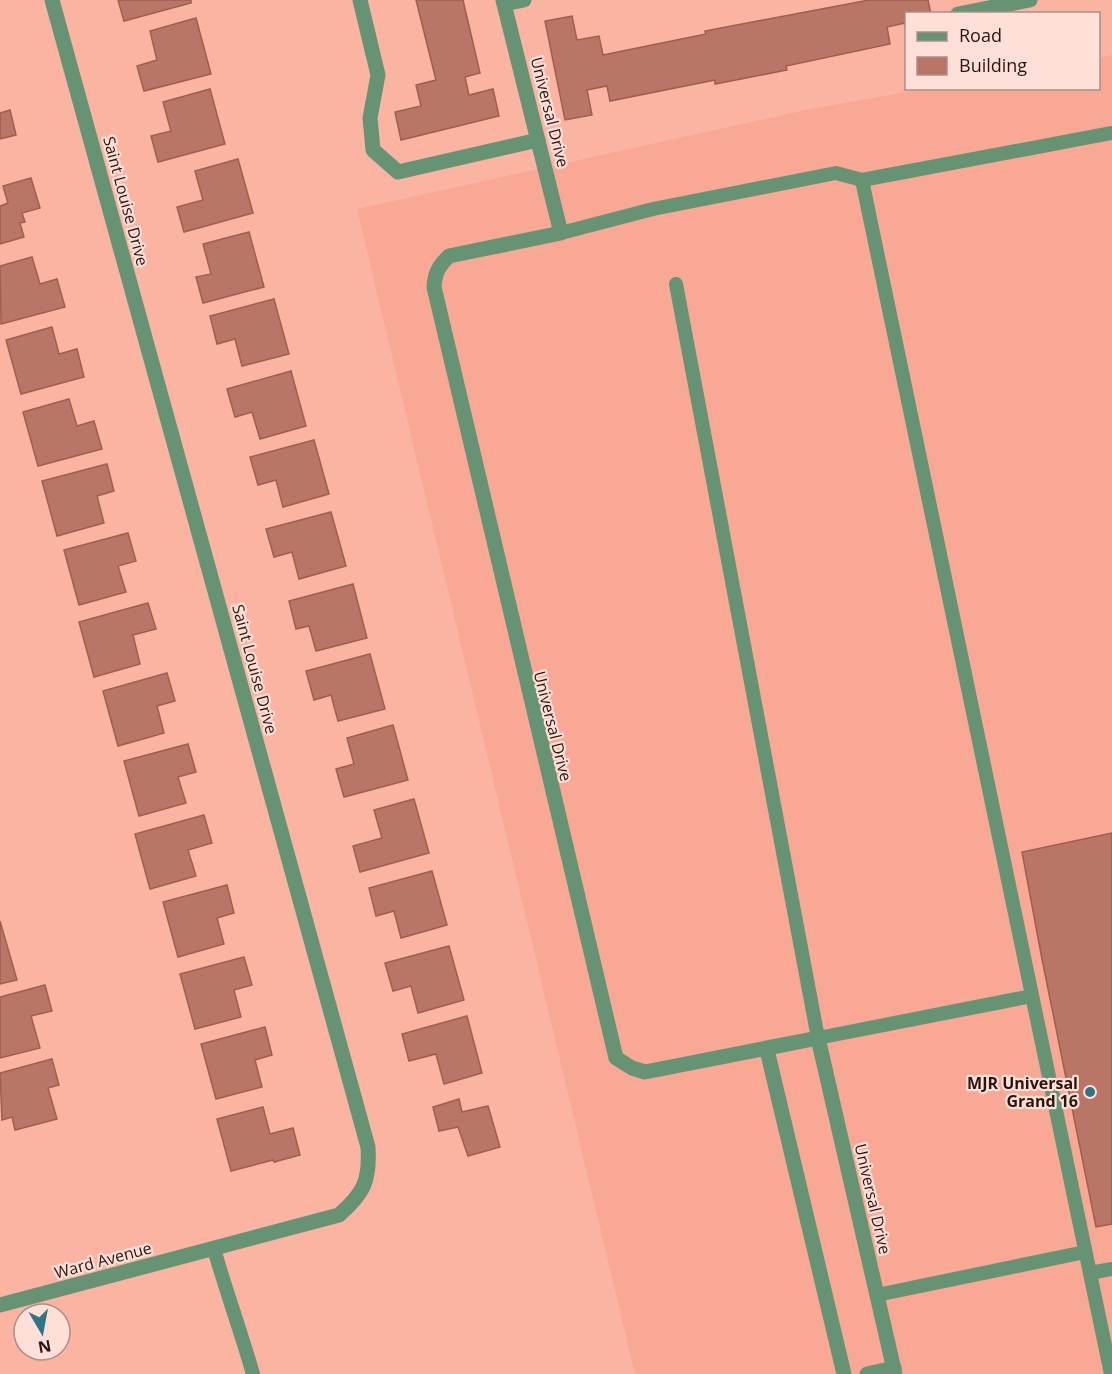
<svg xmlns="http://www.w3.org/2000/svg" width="1112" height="1374" viewBox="0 0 1112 1374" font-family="'Open Sans',sans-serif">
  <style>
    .built { fill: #f8a895 }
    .building { fill: #b97666; stroke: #9f5e4f; stroke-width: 1.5 }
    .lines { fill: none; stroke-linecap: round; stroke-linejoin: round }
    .service { stroke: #669374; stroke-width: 14 }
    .minor { stroke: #669374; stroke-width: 15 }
    .poi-dot { fill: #307584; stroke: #fee0d9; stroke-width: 2 }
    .labels { text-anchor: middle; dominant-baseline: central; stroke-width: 4.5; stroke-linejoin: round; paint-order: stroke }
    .street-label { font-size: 16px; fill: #2e140e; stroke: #fee0d9 }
    .poi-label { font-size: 16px; font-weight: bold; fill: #2e140e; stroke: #fee0d9; text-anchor: end }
  </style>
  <rect width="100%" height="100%" fill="#fbb3a2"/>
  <polygon class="built" points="1112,55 1112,1374 635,1374 357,209 811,109 924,89 1098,88 1099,58"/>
  <g class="building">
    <polygon points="118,0 191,0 191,3 124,21"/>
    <polygon points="416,0 463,0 480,73 465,77 469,95 493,89 499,116 401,140 395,112 421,106 416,85 436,80"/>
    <polygon points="869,0 928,0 931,14 906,14 906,31 905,23 887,27 890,44 786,66 787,70 715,84 715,80 610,101 607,86 587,90 592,115 565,120 545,21 572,16 577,40 599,36 603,55 706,34 705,31"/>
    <polygon points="196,18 211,74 144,91 137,66 157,60 150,31"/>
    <polygon points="210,89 225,144 158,162 151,136 171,131 163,102"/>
    <polygon points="10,110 16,135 0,139 0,113"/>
    <polygon points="238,159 253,213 184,232 177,207 203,200 195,171"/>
    <polygon points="31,178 40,208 22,213 25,222 20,223 24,237 0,244 0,206 8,203 3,186"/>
    <polygon points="249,232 264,287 203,303 196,277 211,274 203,244"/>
    <polygon points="32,257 40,284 57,279 65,307 1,324 0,266"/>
    <polygon points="274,299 289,354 242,366 235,339 217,344 210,316"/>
    <polygon points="52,327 59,354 77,349 84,377 21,394 6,340"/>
    <polygon points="291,371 306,426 260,439 252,412 235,417 227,389"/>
    <polygon points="69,399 77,426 94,421 102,449 38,466 23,412"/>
    <polygon points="314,440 329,494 283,507 276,480 258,485 250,457"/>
    <polygon points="107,464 114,491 97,496 104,523 57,536 42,481"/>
    <polygon points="331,512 346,566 299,579 292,552 274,557 266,529"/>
    <polygon points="128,533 136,561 118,566 126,592 79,605 64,550"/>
    <polygon points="353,584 367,638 316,651 309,626 296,629 289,601"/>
    <polygon points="148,603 156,629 133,635 140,664 94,677 79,622"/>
    <polygon points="370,654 385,709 338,721 331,695 314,700 306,671"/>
    <polygon points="167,673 175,701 157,706 164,733 118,746 103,691"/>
    <polygon points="393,725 408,780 344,797 336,769 354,764 347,738"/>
    <polygon points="188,744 196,772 178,777 186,803 139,816 124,761"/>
    <polygon points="414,799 429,853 360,872 353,846 382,838 374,810"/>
    <polygon points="204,815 212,843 188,850 196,876 150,889 135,834"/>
    <polygon points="1112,833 1112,1224 1096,1227 1042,959 1022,852"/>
    <polygon points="432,871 447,925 401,938 394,911 376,916 369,888"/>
    <polygon points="227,885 234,913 217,918 224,944 178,957 163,902"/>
    <polygon points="0,921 17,980 0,984"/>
    <polygon points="449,946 464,1000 418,1013 411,986 393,991 385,963"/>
    <polygon points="244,957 252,985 234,990 241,1017 195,1029 180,974"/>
    <polygon points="45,985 52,1011 31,1016 40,1048 0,1058 0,997"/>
    <polygon points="467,1016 482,1073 444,1084 436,1054 409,1061 402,1034"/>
    <polygon points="265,1027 272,1055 255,1060 262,1087 216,1099 201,1044"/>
    <polygon points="52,1059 59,1085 48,1088 57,1119 15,1130 12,1117 2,1120 0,1073"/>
    <polygon points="459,1099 462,1112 488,1106 500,1147 468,1156 458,1127 439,1131 433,1107"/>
    <polygon points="263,1107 270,1134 293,1128 300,1155 274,1162 273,1160 231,1171 217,1119"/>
  </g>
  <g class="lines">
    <g class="service">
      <polyline points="862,180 1111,1374"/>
      <polyline points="561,233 653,209 836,173 862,180 1112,133"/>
      <polyline points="676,284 818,1038 1032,996"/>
      <path d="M214,1249C226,1291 241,1332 253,1374"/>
      <polyline points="1090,1273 1112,1269"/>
      <polyline points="877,1295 1085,1252"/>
    </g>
    <g class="minor">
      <polyline points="360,0 378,75 370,118 373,150 398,172 538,140"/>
      <path d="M503,0L561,233L449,256C439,266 435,272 434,287L616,1058L632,1068L645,1072L818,1038L895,1374"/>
      <polyline points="504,4 524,0"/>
      <polyline points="958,14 1030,0"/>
      <polyline points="767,1050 844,1374"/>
      <path d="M0,1305L339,1215C364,1193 370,1181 368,1147L52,0"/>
      <polyline points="867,1374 894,1368"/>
    </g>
  </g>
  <circle class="poi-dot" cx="1090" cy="1092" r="6"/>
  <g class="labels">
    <g class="street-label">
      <text transform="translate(550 112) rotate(76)">Universal Drive</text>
      <text transform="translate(126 201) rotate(75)">Saint Louise Drive</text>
      <text transform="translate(255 669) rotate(75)">Saint Louise Drive</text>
      <text transform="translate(553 726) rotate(76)">Universal Drive</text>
      <text transform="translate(873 1199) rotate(77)">Universal Drive</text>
      <text transform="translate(103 1260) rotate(-15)">Ward Avenue</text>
    </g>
    <g class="poi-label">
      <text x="1078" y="1083">MJR Universal<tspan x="1078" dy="18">Grand 16</tspan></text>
    </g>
  </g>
  <rect x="905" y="12" width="195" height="78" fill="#fee0d9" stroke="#ab8e88" stroke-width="1.5"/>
  <rect x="917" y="32" width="30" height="9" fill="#669374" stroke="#ab8e88" stroke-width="1.5"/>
  <text x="959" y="42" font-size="18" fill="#2e140e">Road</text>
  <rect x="917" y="57" width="30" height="18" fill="#b97666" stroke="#ab8e88" stroke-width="1.5"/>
  <text x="959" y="72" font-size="18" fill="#2e140e">Building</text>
  <g transform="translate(42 1332) rotate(170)"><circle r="28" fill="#fee0d9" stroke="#ab8e88" stroke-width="1.5"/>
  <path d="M0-4.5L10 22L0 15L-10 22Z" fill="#307584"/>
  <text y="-9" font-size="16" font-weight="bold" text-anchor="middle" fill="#2e140e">N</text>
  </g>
</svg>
